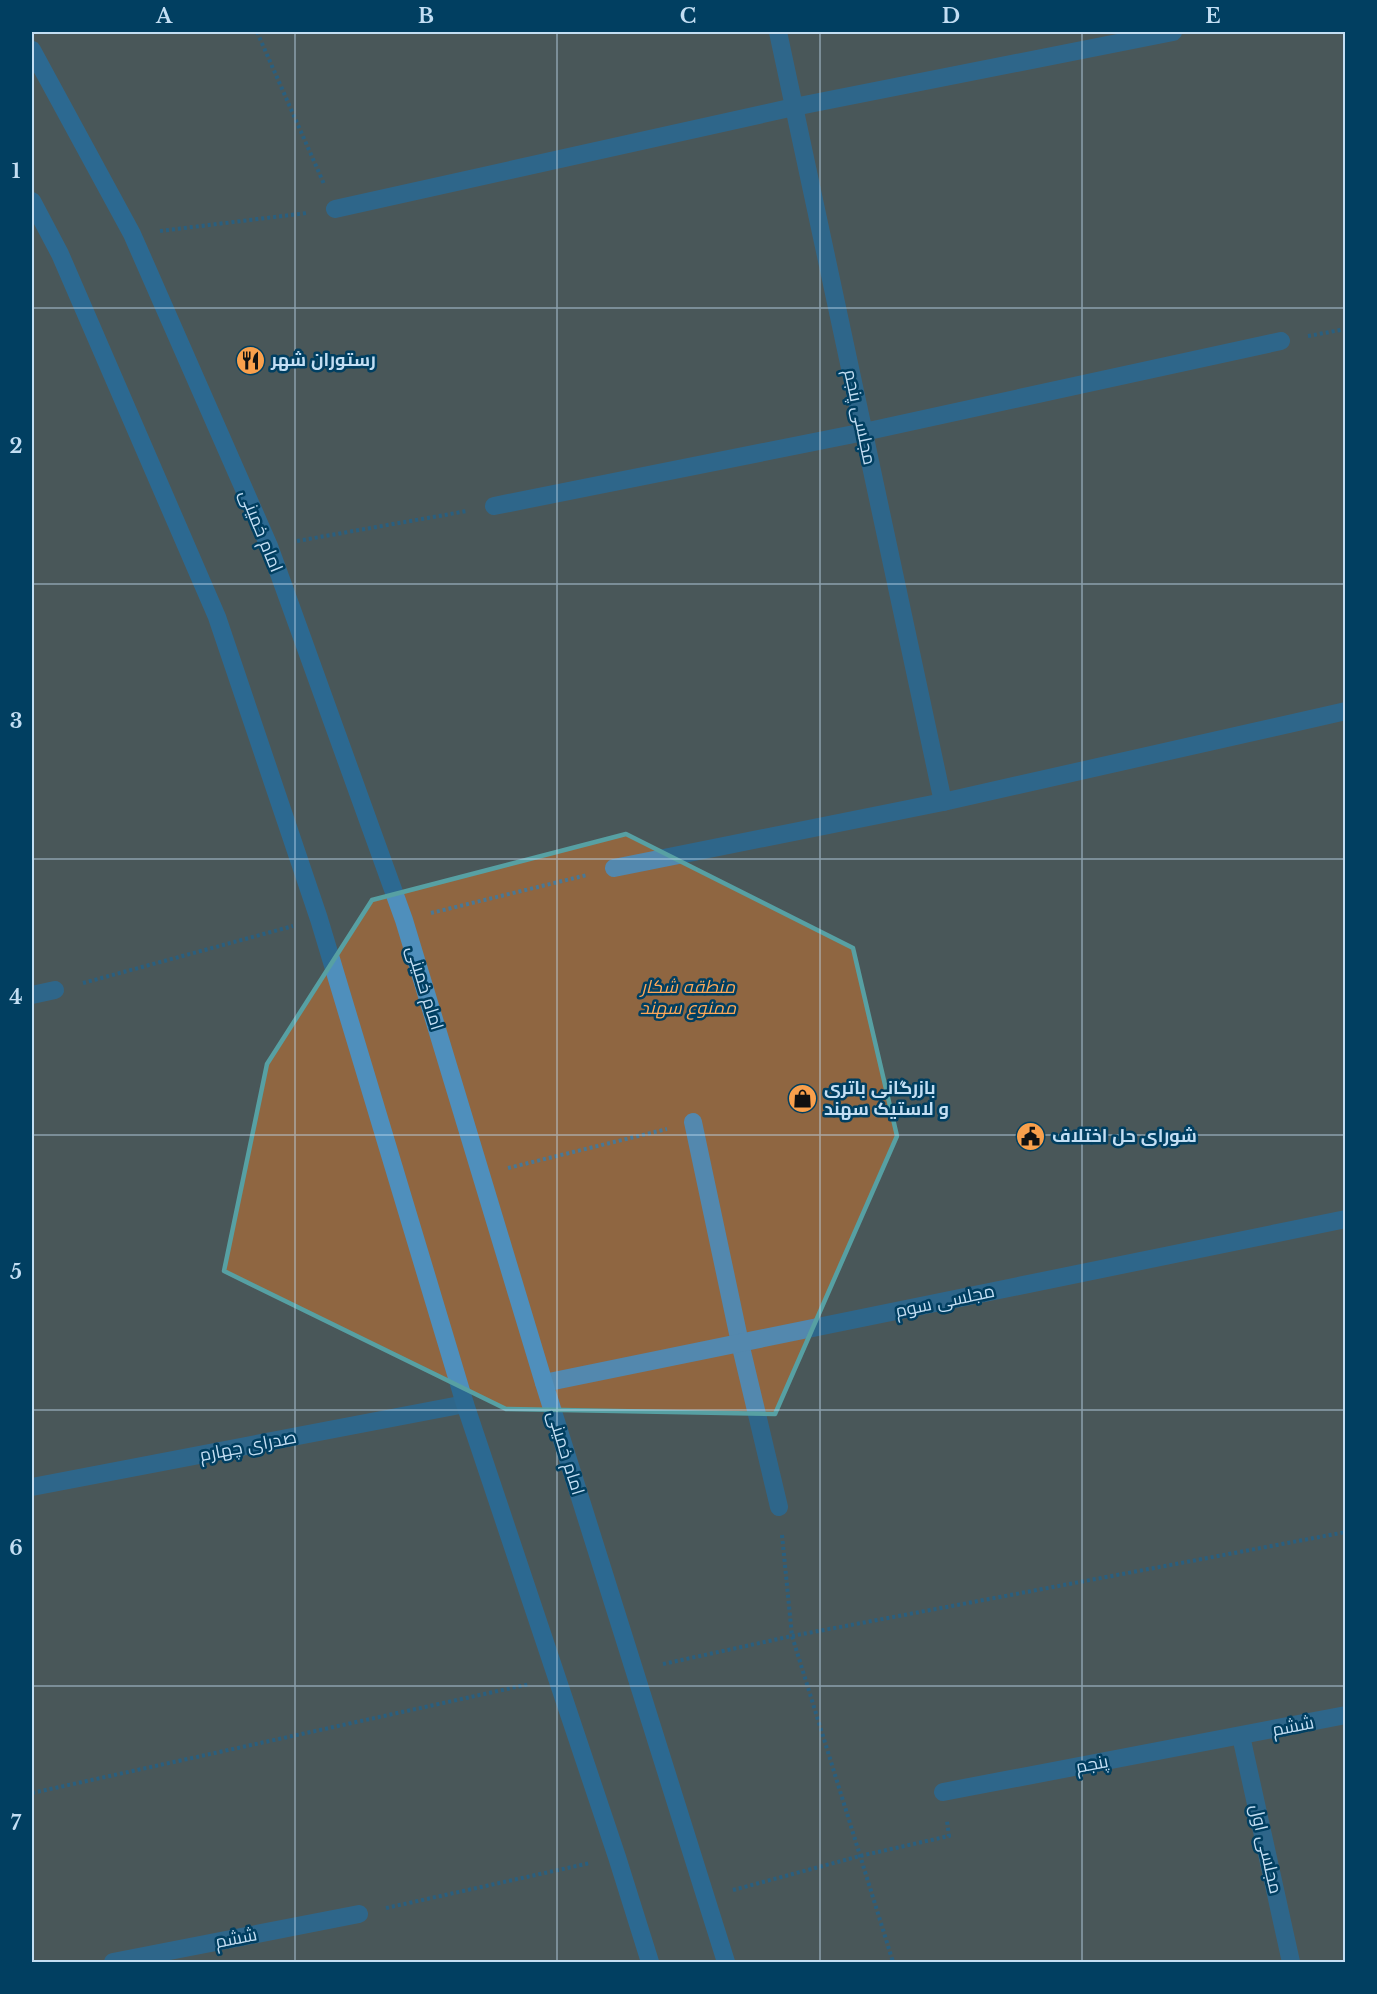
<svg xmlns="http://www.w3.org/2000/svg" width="1377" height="1994" viewBox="0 0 1377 1994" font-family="'Libre Baskerville',Cairo,serif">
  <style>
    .green { fill: #8f6641 }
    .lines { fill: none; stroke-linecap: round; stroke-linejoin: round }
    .path { stroke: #487896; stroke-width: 4; stroke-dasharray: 3 3; stroke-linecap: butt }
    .minor { stroke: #5388ae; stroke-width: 18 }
    .major { stroke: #4f8fbc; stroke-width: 18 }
    .marked { fill: none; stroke: #57a0a3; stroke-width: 4.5; stroke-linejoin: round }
    .grid { fill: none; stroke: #c3def3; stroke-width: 1.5; stroke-opacity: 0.55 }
    .labels { text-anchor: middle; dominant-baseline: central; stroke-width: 5; stroke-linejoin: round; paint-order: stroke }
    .poi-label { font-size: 18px; font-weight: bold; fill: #c3def3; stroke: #013f61; text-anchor: start }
    .street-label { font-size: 18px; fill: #c3def3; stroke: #013f61 }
    .park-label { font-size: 18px; font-style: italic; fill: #fda859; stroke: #013f61 }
    .neatline { fill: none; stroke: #c3def3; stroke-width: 2 }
    .grid-label { font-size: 20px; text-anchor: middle; font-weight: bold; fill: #c3def3 }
  </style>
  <rect width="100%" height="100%" fill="#114a6d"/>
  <rect class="green" x="32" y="32" width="1313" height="1930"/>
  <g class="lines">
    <g class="path">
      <polyline points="257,32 324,184"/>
      <polyline points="160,231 307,213"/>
      <polyline points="1308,336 1346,329"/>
      <polyline points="297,541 467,511"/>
      <polyline points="431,913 587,875"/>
      <polyline points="83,983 293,926"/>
      <polyline points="508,1168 667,1129"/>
      <polyline points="782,1535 792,1636 893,1962"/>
      <polyline points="663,1664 792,1636 1346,1532"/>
      <polyline points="32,1793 530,1684"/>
      <polyline points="733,1890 860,1856 949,1836 947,1821"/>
      <polyline points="386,1908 590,1863"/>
    </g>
    <g class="minor">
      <polyline points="778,32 943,802"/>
      <polyline points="335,209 794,107 1173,32"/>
      <polyline points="494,506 864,432 1281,341"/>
      <polyline points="614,868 943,802 1346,711"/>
      <polyline points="32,995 55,990"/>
      <polyline points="693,1122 740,1343 779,1507"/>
      <polyline points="544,1383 1346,1219"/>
      <polyline points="32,1487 465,1404"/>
      <polyline points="1241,1736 1291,1962"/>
      <polyline points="943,1792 1346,1715"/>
      <polyline points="113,1962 359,1914"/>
    </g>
    <g class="major">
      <polyline points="32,50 132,234 269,546 404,920 544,1383 726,1962"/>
      <polyline points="32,201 60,254 217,617 319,919 465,1404 617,1857 650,1962"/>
    </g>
  </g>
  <path d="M0 0H1377V1994H0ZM626,834L853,948L897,1136L775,1414L506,1409L224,1271L267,1064L372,900Z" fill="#114a6d" fill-opacity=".55" fill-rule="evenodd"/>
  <path class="marked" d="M626,834L853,948L897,1136L775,1414L506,1409L224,1271L267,1064L372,900Z"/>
  <path class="grid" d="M295,32V1962M557,32V1962M820,32V1962M1082,32V1962M32,308H1346M32,584H1346M32,859H1346M32,1135H1346M32,1410H1346M32,1686H1346"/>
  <defs>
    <symbol id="restaurant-disc" viewBox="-11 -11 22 22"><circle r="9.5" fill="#f9a04c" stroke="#013f61"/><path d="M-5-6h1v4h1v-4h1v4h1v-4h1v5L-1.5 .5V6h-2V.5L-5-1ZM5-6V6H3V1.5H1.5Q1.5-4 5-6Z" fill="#111"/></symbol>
    <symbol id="shop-disc" viewBox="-11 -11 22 22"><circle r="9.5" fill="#f9a04c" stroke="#013f61"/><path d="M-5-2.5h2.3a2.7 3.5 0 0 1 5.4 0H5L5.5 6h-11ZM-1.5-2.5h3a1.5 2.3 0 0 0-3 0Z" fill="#111"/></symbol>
    <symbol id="civic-disc" viewBox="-11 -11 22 22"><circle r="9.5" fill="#f9a04c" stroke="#013f61"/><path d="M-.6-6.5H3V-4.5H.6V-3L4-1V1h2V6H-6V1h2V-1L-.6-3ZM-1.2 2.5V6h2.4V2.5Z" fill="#111"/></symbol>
  </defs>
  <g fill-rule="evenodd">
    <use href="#restaurant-disc" x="234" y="344" width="33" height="33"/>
    <use href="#shop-disc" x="786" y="1082" width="33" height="33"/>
    <use href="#civic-disc" x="1014" y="1120" width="33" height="33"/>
  </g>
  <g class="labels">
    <g class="poi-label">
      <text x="271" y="360">رستوران شهر</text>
      <text x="824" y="1088">بازرگانی باتری<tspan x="824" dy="21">و لاستیک سهند</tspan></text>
      <text x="1052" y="1136">شورای حل اختلاف</text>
    </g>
    <g class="street-label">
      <text transform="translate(860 417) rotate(78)">مجلسی پنجم</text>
      <text transform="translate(261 531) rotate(68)">امام خمینی</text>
      <text transform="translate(425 988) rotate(73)">امام خمینی</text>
      <text transform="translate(945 1301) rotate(-12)">مجلسی سوم</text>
      <text transform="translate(248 1446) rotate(-11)">صدرای چهارم</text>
      <text transform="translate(566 1453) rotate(73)">امام خمینی</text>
      <text transform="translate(1293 1726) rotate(-11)">ششم</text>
      <text transform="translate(1092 1764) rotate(-11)">پنجم</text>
      <text transform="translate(1266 1849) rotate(77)">مجلسی اول</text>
      <text transform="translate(236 1938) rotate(-11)">ششم</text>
    </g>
    <g class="park-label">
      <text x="688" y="987">منطقه شکار<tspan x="688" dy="21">ممنوع سهند</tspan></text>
    </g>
  </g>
  <rect width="1377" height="1994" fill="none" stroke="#013f61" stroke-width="66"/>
  <rect x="33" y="33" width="1311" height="1928" class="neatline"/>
  <g class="grid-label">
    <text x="164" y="23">A</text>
    <text x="426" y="23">B</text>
    <text x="688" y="23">C</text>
    <text x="951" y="23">D</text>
    <text x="1213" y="23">E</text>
    <text x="16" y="178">1</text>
    <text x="16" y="453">2</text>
    <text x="16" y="728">3</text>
    <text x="16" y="1004">4</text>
    <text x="16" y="1279">5</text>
    <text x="16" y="1555">6</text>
    <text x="16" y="1830">7</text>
  </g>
</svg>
